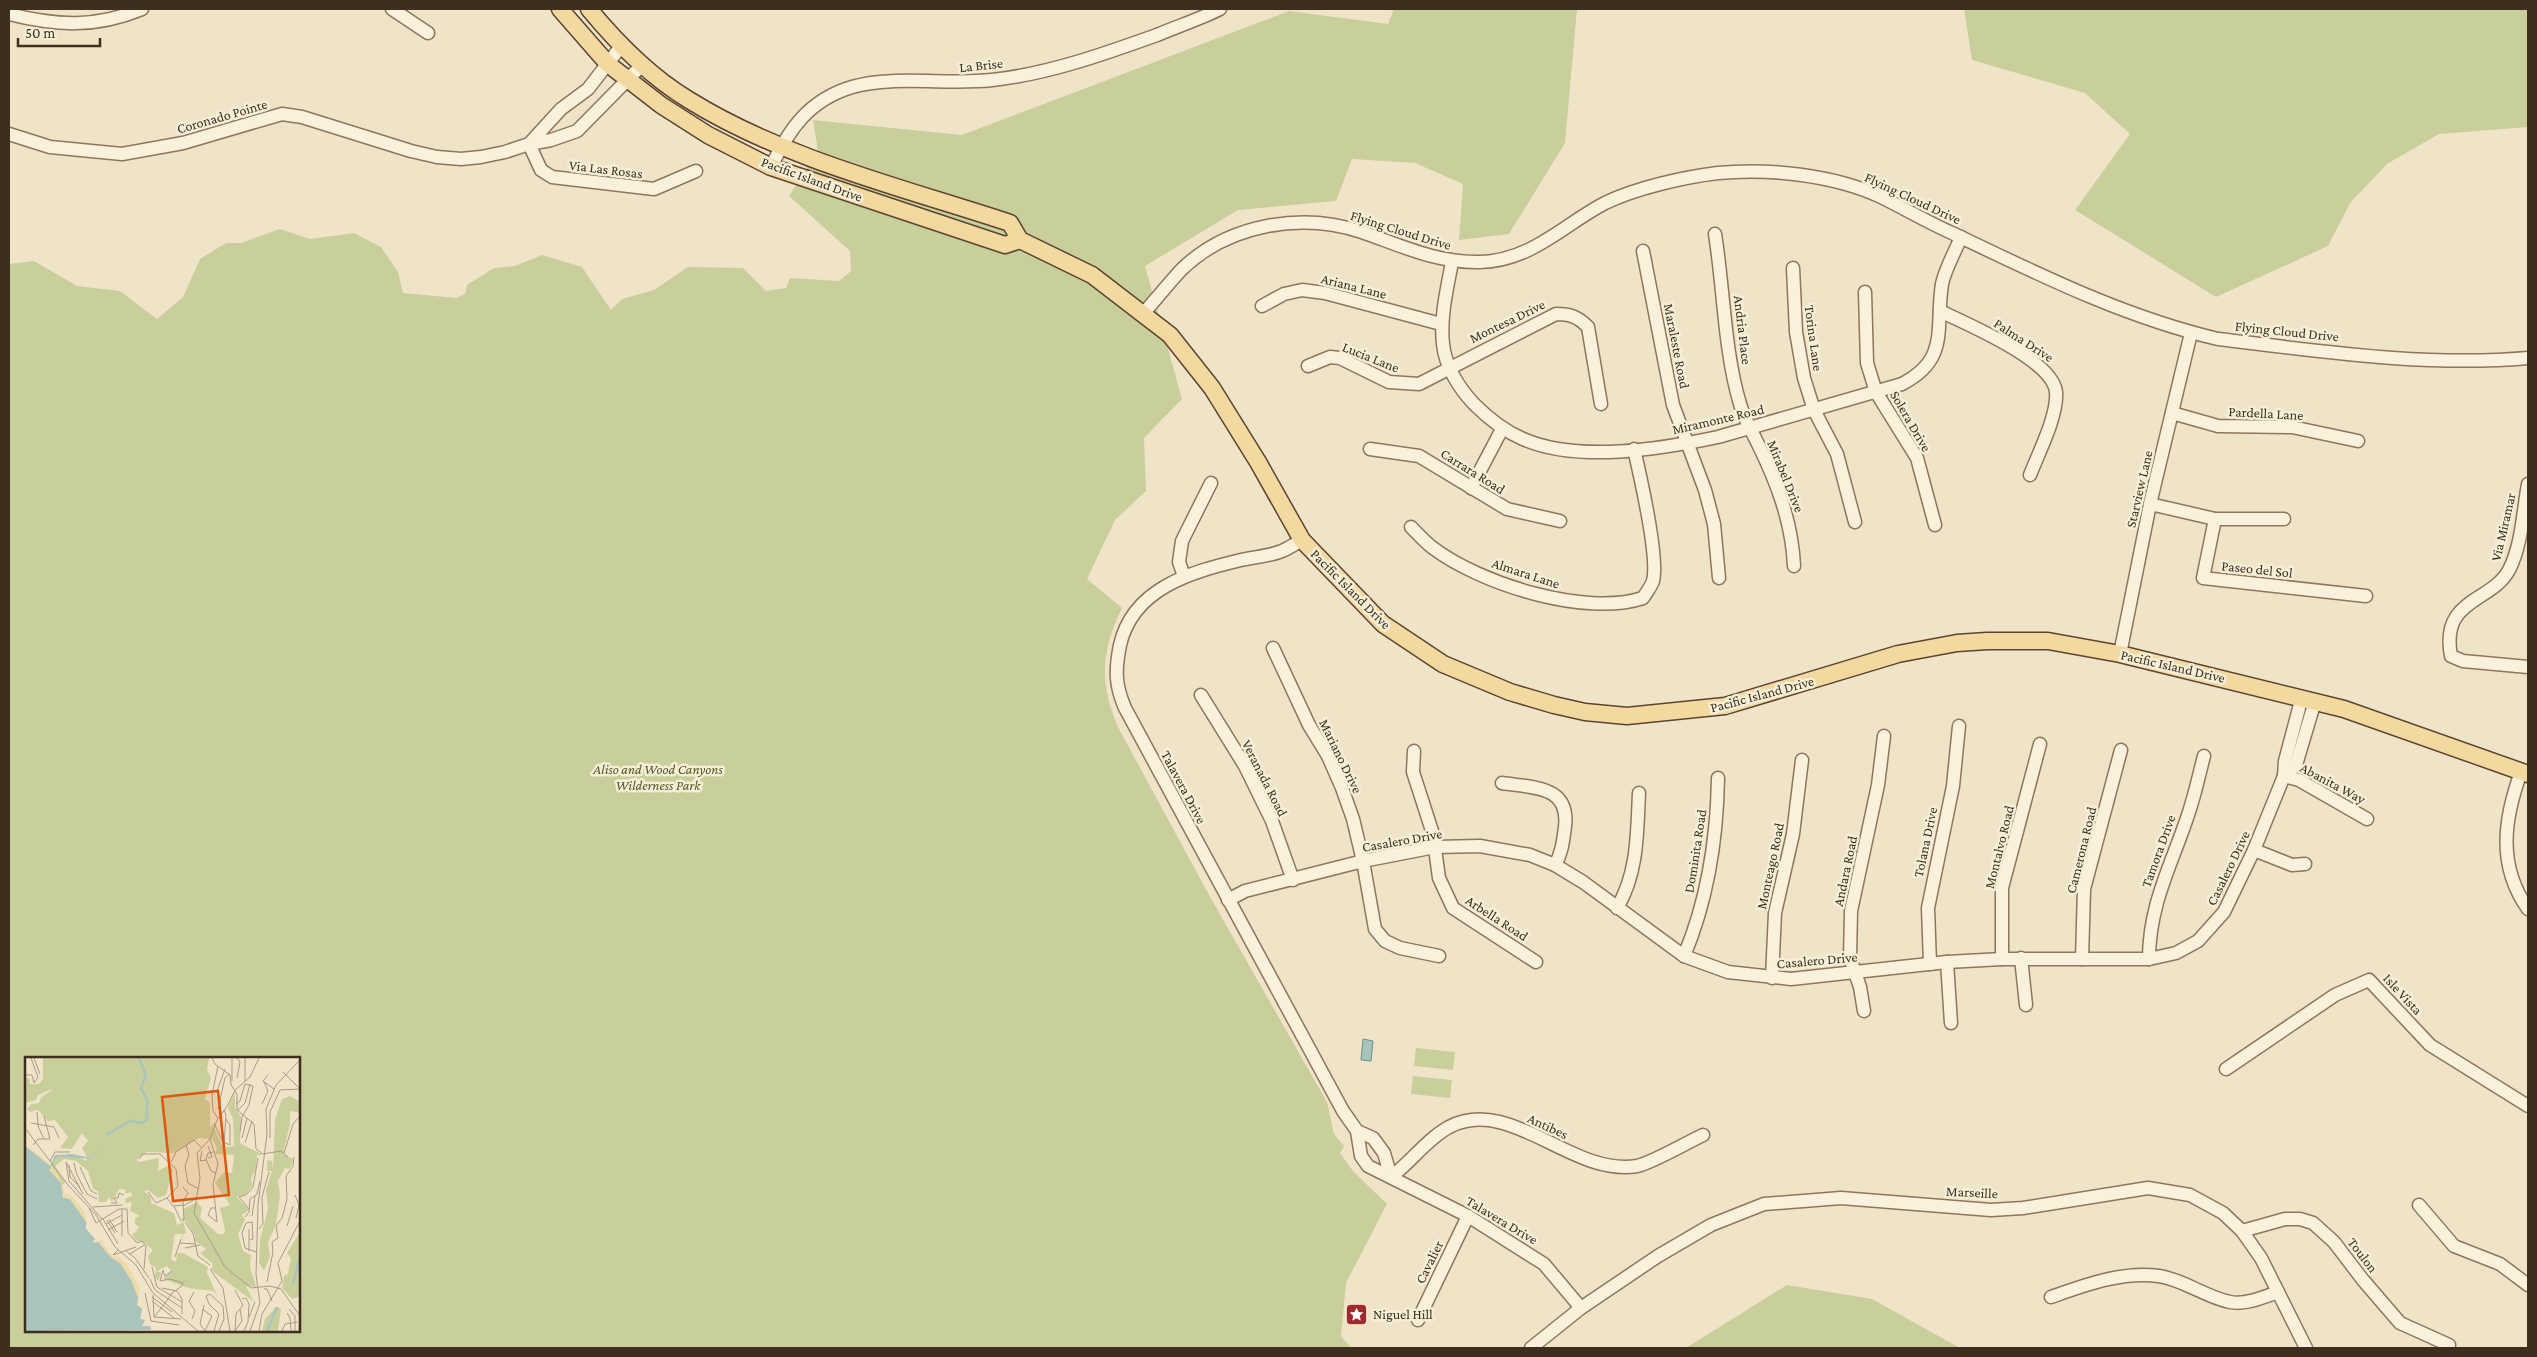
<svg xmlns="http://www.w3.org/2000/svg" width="2537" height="1357" viewBox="0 0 2537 1357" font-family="'Crimson Pro',serif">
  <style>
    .green { fill: #c9cf9b; fill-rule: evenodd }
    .water { fill: #a9c4bc; stroke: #6f938a }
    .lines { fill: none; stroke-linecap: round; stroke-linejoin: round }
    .minor-casing { stroke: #8d765c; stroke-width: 15 }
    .major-casing { stroke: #5b4430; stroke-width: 19 }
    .minor { stroke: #faf1dc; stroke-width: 12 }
    .major { stroke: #f3d9a0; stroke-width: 16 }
    .labels { text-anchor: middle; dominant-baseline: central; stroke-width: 5; stroke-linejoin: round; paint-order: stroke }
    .street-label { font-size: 14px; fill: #3d2e20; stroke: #f7eed8 }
    .park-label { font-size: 14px; font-style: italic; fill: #4d5a26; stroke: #f7eed8 }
    .poi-label { font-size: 14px; fill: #3d2e20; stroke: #f7eed8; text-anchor: start }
    .inset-river { fill: none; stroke: #a9c4bc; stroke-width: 2.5 }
    .inset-road { fill: none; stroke: #a89b85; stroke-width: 1 }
    .view { fill: #df570d; fill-opacity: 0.15; stroke: #df570d; stroke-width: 2.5 }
    .inset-edge { fill: none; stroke: #3d2e20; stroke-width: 2.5 }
  </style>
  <rect width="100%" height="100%" fill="#f0e4c8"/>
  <g class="green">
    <path d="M1394,9H1577L1565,143L1509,234L1459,240L1463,184L1415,163L1352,159L1336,201L1238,210L1145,266L1182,399L1144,438L1146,491L1115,520L1087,579L1122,608C1101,651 1099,683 1118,727L1209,895L1327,1102L1334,1134L1344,1146L1340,1153L1353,1171L1387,1204L1346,1283L1341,1336L1351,1348H9V264L34,261L77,286L120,291L157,319L183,297L200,259L226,243H241L280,229L310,239L354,233L381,247L398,272L403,293L456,298L465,294L467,285L494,268L515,266L542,255L582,267L611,310L622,299L654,290L688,267L743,268L766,291L786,288L790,278L839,281L851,271L850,251L789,196L818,151L813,120L962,135L1289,11L1388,24ZM26,1058H299V1331H26Z"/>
    <polygon points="1964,9 2528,9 2528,127 2439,134 2387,164 2350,203 2328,246 2216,297 2075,210 2130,134 2085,93 1972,60"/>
    <polygon points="1416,1048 1455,1052 1453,1070 1414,1066"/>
    <polygon points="1413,1076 1452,1080 1450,1098 1411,1094"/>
    <polygon points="1787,1285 1872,1299 1960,1348 1686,1348"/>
  </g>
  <polygon class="water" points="1363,1039 1373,1041 1371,1061 1361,1060"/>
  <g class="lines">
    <defs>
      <g id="minor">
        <polyline points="392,9 428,33"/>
        <path d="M9,14C57,26 96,28 142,9"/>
        <polyline points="9,134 50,147 122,154 183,143 282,114 302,117 411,151 437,157 461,159 481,157 505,152 529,144 551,140 577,131 643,64"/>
        <polyline points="529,144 541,170 552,177 654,189 696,171"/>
        <polyline points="529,144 561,109 588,89 622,45"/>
        <path d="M771,167C789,129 809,100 852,87C892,75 949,85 992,80C1048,74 1104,54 1157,35C1178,26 1200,19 1220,9"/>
        <path d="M1715,234C1724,290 1724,350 1740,404C1744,418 1751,430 1757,442C1777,482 1792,522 1794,566"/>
        <polyline points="1643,251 1673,405 1705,490 1714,524 1719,578"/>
        <path d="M1452,262C1447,289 1440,317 1443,344C1445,366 1459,388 1474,404C1489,419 1504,431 1523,439C1578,463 1661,449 1718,437L1902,384C1950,359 1935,329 1942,284C1945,269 1955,252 1961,237"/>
        <polyline points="1793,268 1796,332 1804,378 1814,410 1837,454 1855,522"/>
        <polyline points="1865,292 1867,363 1876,392 1917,458 1935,525"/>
        <polyline points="1262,306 1284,294 1302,290 1325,293 1441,324"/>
        <path d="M1940,311C1967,324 2053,360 2056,392C2058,415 2039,452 2030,475"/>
        <path d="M1144,313C1156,299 1169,283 1182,269C1229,224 1301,212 1362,232C1402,246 1437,263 1480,262C1531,261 1563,225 1605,203C1636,188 1684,177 1718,173C1768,168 1833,175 1879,196C1904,208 1927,222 1952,233C2038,274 2124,317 2218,339C2320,351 2425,367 2528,358"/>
        <path d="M1308,366L1330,357L1340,358L1389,382L1419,384L1556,314C1571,314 1578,317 1588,327L1601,404"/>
        <polyline points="2172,413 2218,426 2292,427 2358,441"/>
        <polyline points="1370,449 1419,456 1507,509 1560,521"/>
        <path d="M2528,484C2523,511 2522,545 2509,570C2491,603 2440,598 2451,656L2463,661L2528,667"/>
        <polyline points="1471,488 1502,429"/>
        <polyline points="2150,504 2215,519 2284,519"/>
        <polyline points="2215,519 2203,578 2366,596"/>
        <path d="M1411,527C1418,534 1425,542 1433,548C1481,584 1585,617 1643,598C1646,593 1651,587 1653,581C1659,558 1640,475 1634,449"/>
        <path d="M1302,540C1295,544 1289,548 1282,551C1270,556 1254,557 1241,560C1191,572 1133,588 1120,645C1115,670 1115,685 1125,708L1343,1111L1357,1131L1373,1138L1384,1153L1391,1177"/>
        <polyline points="1184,576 1179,562 1182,541 1211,483"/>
        <polyline points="1273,648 1309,725 1328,756 1342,788 1353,819 1363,861 1375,929 1385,941 1400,948 1439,956"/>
        <polyline points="2120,654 2150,504 2191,333"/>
        <polyline points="1201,695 1245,766 1272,821 1293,880"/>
        <polyline points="1414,751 1413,772 1433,834 1439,878 1453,908 1536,962"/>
        <path d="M2521,772C2504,819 2497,865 2528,909"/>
        <polyline points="2284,776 2299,780 2367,819"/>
        <polyline points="2284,776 2296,765 2315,701"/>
        <path d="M1502,783C1533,788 1570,785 1565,827C1563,841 1562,853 1555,865"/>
        <polyline points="2254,850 2292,865 2305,864"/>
        <polyline points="1228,900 1245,891 1363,861 1435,847 1480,846 1530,855 1555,865 1583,882 1684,956 1728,972 1791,979 1947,962 2002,959 2149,959 2176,953 2198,941 2224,912 2254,850 2284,776 2285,761 2302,697"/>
        <path d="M1617,908C1638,873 1637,833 1639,793"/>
        <path d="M1684,956C1708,899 1717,840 1718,778"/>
        <polyline points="2021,958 2026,1005"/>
        <polyline points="2002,959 2002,888 2040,744"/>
        <polyline points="2082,959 2084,889 2121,750"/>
        <path d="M2149,959C2149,903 2173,862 2189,812C2195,794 2199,775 2204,756"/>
        <polyline points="1947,962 1951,1023"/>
        <polyline points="1930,964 1928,908 1953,786 1959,726"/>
        <polyline points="1772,978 1775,913 1793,834 1802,760"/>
        <polyline points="1864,1011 1860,987 1850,958 1851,911 1878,785 1884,736"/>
        <polyline points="2226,1069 2335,995 2369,980 2430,1045 2528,1106"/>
        <polyline points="1357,1131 1361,1156 1368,1166 1468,1216 1544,1264 1581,1308"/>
        <path d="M1391,1177C1411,1162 1427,1139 1449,1127C1511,1095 1572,1177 1637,1166C1652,1163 1688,1142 1703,1135"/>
        <polyline points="2419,1205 2454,1246 2500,1264 2528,1285"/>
        <polyline points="2242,1231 2285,1219 2300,1219 2313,1223 2334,1242 2363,1280 2400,1323 2449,1345"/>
        <path d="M2051,1297C2085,1285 2122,1271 2159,1276C2185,1280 2205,1297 2230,1302C2246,1305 2264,1297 2278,1292"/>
        <polyline points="1418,1320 1468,1216"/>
        <polyline points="1531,1348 1581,1308 1658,1256 1711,1225 1764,1204 1841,1198 1991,1210 2023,1208 2148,1188 2190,1195 2223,1213 2242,1231 2261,1258 2306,1348"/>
      </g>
      <g id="major">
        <polyline points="560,9 608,64 661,105 708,135 771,167 1005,245 1020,240"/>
        <path d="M589,9C617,43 651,77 689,100C784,159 904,188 1010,223L1020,240L1092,275L1170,335L1212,388L1258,462L1302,540L1383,624L1443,664L1510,692L1554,705L1585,712L1627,716L1725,706L1898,654L1957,643L1987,641H2048L2120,654L2344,709L2528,774"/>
      </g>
    </defs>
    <use href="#minor" class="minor-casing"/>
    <use href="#major" class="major-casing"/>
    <use href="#minor" class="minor"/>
    <use href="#major" class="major"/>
  </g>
  <defs>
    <symbol id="sight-square" viewBox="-11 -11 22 22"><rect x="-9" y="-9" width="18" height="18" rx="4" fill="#9e2a2b" stroke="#f7eed8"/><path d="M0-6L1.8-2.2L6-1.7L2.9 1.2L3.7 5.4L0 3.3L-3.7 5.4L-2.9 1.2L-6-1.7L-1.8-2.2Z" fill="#fff"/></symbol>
  </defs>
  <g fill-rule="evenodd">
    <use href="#sight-square" x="1344" y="1302" width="25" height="25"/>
  </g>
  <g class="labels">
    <g class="street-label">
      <text transform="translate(981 65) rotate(-6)">La Brise</text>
      <text transform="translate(222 116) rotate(-16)">Coronado Pointe</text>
      <text transform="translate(606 169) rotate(7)">Via Las Rosas</text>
      <text transform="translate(812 179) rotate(20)">Pacific Island Drive</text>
      <text transform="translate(1913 198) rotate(25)">Flying Cloud Drive</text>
      <text transform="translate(1401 230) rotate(17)">Flying Cloud Drive</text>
      <text transform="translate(1354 286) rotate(14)">Ariana Lane</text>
      <text transform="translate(1507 321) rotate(-26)">Montesa Drive</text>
      <text transform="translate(1743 330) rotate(83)">Andria Place</text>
      <text transform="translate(2287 331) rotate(6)">Flying Cloud Drive</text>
      <text transform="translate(1814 338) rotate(82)">Torina Lane</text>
      <text transform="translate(2024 340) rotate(33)">Palma Drive</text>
      <text transform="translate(1677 346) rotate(79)">Maraleste Road</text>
      <text transform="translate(1371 357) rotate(22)">Lucia Lane</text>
      <text transform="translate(2266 413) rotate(3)">Pardella Lane</text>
      <text transform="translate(1718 419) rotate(-13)">Miramonte Road</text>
      <text transform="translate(1911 421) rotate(60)">Solera Drive</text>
      <text transform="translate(1473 471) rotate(32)">Carrara Road</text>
      <text transform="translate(1786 476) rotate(68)">Mirabel Drive</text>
      <text transform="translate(2139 489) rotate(-77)">Starview Lane</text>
      <text transform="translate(2503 527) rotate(-77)">Via Miramar</text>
      <text transform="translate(2257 569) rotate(6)">Paseo del Sol</text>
      <text transform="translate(1526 573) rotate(18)">Almara Lane</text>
      <text transform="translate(1351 589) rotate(45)">Pacific Island Drive</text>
      <text transform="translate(2173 666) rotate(13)">Pacific Island Drive</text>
      <text transform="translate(1762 694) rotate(-15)">Pacific Island Drive</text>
      <text transform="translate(1341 756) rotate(64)">Mariano Drive</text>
      <text transform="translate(1265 778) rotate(63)">Veranada Road</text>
      <text transform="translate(2333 783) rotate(28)">Abanita Way</text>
      <text transform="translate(1184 787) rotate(62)">Talavera Drive</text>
      <text transform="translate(1402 840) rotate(-10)">Casalero Drive</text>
      <text transform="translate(1925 842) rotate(-78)">Tolana Drive</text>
      <text transform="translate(1999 847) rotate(-76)">Montalvo Road</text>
      <text transform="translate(2081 850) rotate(-76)">Camerona Road</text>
      <text transform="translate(1695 851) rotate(-81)">Dominita Road</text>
      <text transform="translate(2158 851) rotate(-70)">Tamora Drive</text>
      <text transform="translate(1770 866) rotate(-78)">Monteago Road</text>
      <text transform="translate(2228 868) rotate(-64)">Casalero Drive</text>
      <text transform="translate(1845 871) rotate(-78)">Andara Road</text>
      <text transform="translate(1497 918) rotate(33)">Arbella Road</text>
      <text transform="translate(1817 960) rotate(-5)">Casalero Drive</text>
      <text transform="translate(2403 994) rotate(47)">Isle Vista</text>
      <text transform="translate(1548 1126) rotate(25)">Antibes</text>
      <text transform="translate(1972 1192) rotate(3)">Marseille</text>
      <text transform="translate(1502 1220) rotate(31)">Talavera Drive</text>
      <text transform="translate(2363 1255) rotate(53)">Toulon</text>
      <text transform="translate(1429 1262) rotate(-64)">Cavalier</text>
    </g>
    <g class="park-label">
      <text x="658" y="769">Aliso and Wood Canyons<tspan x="658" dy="16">Wilderness Park</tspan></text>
    </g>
    <g class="poi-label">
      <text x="1373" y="1314">Niguel Hill</text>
    </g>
  </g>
  <g transform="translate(25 1057)">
    <rect width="275" height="275" fill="#f0e4c8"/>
    <path d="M18,1H184L182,13L186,21L180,42L185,46V70L188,67L198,91L209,89L208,62L203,51L210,35V51L216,60L215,86L238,98H232L231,111L226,122L227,129L221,137L212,140L224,153L217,158L220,163L213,177L218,194L226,198L225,210L231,230L221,229L229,245L186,213L188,207L175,196L181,192L169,183L170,178L159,161L158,152L172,145L177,151L175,161L193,177H199L200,173L195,151L205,148L190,126L199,115L207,116L209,98L190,97L192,90L187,82L174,81L149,96L122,95L112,102L113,105L134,101L133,114L144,108L148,113L141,138L133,141L123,133L119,134L126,140V146L149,156L152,168L157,166V159L161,176L158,177V186L157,177H150L146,202L151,205L152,196H158L183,210L182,216L192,238L188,234L164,231L138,222L146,214L142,209L132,214L136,216L133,224L130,220L131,211L125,207L123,199L128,193L117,184H111L107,177L115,173L110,175L114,170L110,167V161L115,159L105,154L107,145L101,146L100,142L107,139L106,135L100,137L101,133L94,132L87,145L84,140L81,145H74L73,134L68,132L63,114L51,104L39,102L30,109L40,125L35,132L38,141L41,140L61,166V172L70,182L67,186L73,185L89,201L113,241L112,248L117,252L115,262L120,263L117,269H125L126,273L0,266V89L24,113L33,99H52L61,104L62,100L57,91L63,84L57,76L47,92L35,91L43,80L30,63L23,64L13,53L5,55L2,52L6,47L14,46L16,41L29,31L13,38L11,43L0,46V21H4L5,27H14L18,22ZM265,39L275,45V56L265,54V67L258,97L268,102L267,107L264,112L260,111L253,124L255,138L251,167L243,186L245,200L239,214L234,206L235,183L243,152L241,133L247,114H242V106L243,103L247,104L248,114L250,63L257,42ZM275,175V229L273,240L267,242L257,231L259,219L263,217L266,201L262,196ZM251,250L256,251L253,274H237L240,262Z" fill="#c9cf9b"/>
    <path d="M0,87L26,108L35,121L40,137L46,138L60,156L62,168L45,142L37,138L35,126ZM76,183L86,199L94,200L102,208L114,230V242L100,213L76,191L73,185Z" fill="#ecd9a5"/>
    <path d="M0,89L25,109L30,98L48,97L65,101L79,89L65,102L33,99L24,113L36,126L38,141L45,142L61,165V172L70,182L67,186L73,185L86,201L95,206L106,223L113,241L112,248L117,252L115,262L120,263L117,269H125L126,273L0,274Z" fill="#a9c4bc"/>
    <path class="inset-river" d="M81,78L105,64L117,66L122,62V42L116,31L121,18L114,1M268,227L275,200M242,274L252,250"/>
    <path class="inset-road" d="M9,1L15,17M187,1L190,7L205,18L206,28L212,37V53L229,67L231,92L238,97L256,94L263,100M207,1V24M234,1L225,20L210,33L203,48L192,63L185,82L172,96L175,121L169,156L200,210L226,231L245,229L256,232L275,259M258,15L275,32M0,18H7L9,26L13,20L6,1M243,18L238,24L249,32M212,21L215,5L212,1M220,24V1M195,43L200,21L204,17M211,47L215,44L220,27L228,29L224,48L217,60L215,75M237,47L243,34L239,25M193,52L196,44L192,34L200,12M199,53L201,58L199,86M212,54L220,46L225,27M12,55L13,69L19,82M245,55L255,33L275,32M19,59L25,82M193,61L188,54L187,38L193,9M6,66L29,70L34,81M189,66L198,85L205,88V68L201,62M0,71L43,128L71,158L90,190L111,208L128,236L173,274M217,81L222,61M245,81V55M185,82L193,107L188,127L192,165M220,86L227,64M8,88L13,82H25M161,88L164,98L160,109L163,126L174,132M177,94L175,104L181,103M188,95L183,96L181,102L186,114L191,116M259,96L268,67L275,59M183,101L187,100L183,89M114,102L118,97H135L151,112L153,129L142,141L131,146L123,135M25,104L30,95H45M41,105L44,124L77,162M41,105L58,137M146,105L151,95L169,83L176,90M49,106L52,118L62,137L72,142M44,108L45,120L55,130M55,110L66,134L72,137M270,138L274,148L271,161M142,141L148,149L160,148L172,141M86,146H92L89,141H93L94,136L99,138M149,149L156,164M68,150L97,148M64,151L71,166M191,151H186L183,158L192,165M102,152L103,176M224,152L214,140L221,138L228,130L233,101M227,159L230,139M220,160L224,155L225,142L232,137L235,124M78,162L93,187M84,162L92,175M158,162L159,164L158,144L163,136L158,130M82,163L90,176M160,165L168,176L173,199L185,208M71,166L94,152H102M81,167L97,158M262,169L268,149M224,172V194M234,172L238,167L237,140L244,115M83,173L99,164M103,176L112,186L117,184L121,189L119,212M97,179V152M225,183L228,182L227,165L221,166L217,176L220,191L231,195M155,186L170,187M160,191L175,188M93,193L88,198L111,190M100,193L110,201L124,221M105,197L119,188M150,200L156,182M127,210L132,230L157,245M185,212L198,231L205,274M147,214L140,219L138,213L135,224L145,222L158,226L157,229M125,222L130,233L157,251M242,225L248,195L247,185L253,181L251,169L257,161L262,142L261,119L268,109L269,100M137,231L152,234L157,242V257M239,232H242L247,244M120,236L126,264M128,238L129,260L156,262M127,240L147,255M217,242L221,241L224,247L223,265L219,274M127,244L149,261M141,245L147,236L157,229M184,247L181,239L185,237L198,249L199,262L194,274M184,247L194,257L189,274M179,248L175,267L180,274M177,252L187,259L180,274M264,252L270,259V274M262,256L265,261L266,274M129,260L141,245M224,260L230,245M167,262L170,254L164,244L169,235M126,264L154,268M210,274L211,257L218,248L210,233M210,274L217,264L215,252M225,274L235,246L231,218L233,148L242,77L241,52L251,28L275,3M234,274L237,257L257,224L253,206L275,164M257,274L260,267L273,265M274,274L275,259"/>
    <path class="view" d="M193,34L204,138L148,144L137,40Z"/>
    <rect width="275" height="275" class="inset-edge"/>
  </g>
  <rect width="2537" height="1357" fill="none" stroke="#3d2e20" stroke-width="20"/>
  <path d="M18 38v8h82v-8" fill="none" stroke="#3d2e20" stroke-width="2.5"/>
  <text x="25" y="38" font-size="15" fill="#3d2e20" stroke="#f7eed8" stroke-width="4" paint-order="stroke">50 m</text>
</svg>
